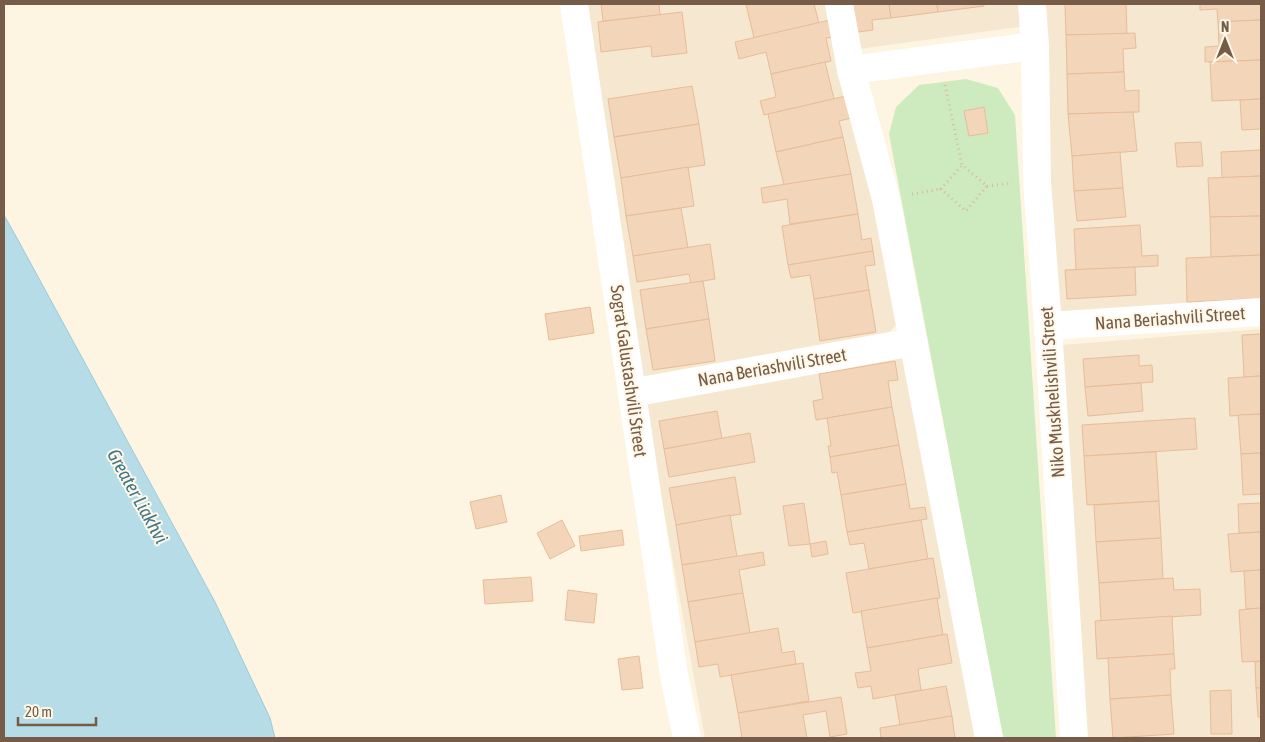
<svg xmlns="http://www.w3.org/2000/svg" width="1265" height="742" viewBox="0 0 1265 742" font-family="'Asap Condensed',sans-serif">
  <style>
    .residential { fill: #f5e7d0 }
    .green { fill: #ceebc0 }
    .water { fill: #b6dce7; stroke: #9ccad9 }
    .building { fill: #f3d5b9; stroke: #e7bd98 }
    .lines { fill: none; stroke-linecap: round; stroke-linejoin: round }
    .path { stroke: #d8b99c; stroke-width: 3; stroke-dasharray: 1 4; stroke-linecap: butt }
    .minor { stroke: #fff; stroke-width: 28 }
    .labels { text-anchor: middle; dominant-baseline: central; stroke-width: 4; stroke-linejoin: round; paint-order: stroke }
    .street-label { font-size: 18px; fill: #765c48; stroke: #fff8e9 }
    .water-label { font-size: 19px; font-style: italic; fill: #41778a; stroke: #fff8e9 }
  </style>
  <rect width="100%" height="100%" fill="#fdf5e2"/>
  <g class="residential">
    <polygon points="584,4 831,4 898,322 890,332 639,377"/>
    <polygon points="843,4 1024,4 1026,26 852,50"/>
    <polygon points="1041,4 1261,4 1261,307 1056,315"/>
    <polygon points="1261,329 1261,738 1084,738 1062,345"/>
    <polygon points="902,356 977,738 705,738 644,402"/>
  </g>
  <polygon class="green" points="966,79 998,88 1015,115 1056,738 1003,738 889,134 896,107 919,85"/>
  <polygon class="water" points="4,215 18,240 215,602 270,718 275,738 4,738"/>
  <g class="building">
    <polygon points="601,4 659,4 660,15 603,21"/>
    <polygon points="746,4 814,4 819,23 754,38"/>
    <polygon points="847,4 889,4 891,18 872,20 873,30 851,33"/>
    <polygon points="889,4 937,4 938,12 891,18"/>
    <polygon points="937,4 984,4 984,6 938,12"/>
    <polygon points="1065,4 1126,4 1127,34 1066,35"/>
    <polygon points="1200,4 1261,4 1261,20 1218,22 1217,9 1200,10"/>
    <polygon points="682,12 687,53 652,57 651,46 601,52 598,22"/>
    <polygon points="830,20 834,37 826,38 831,61 771,74 766,52 739,59 735,42"/>
    <polygon points="1261,20 1261,60 1205,62 1205,47 1219,46 1218,22"/>
    <polygon points="1135,33 1136,48 1123,49 1124,72 1067,74 1066,35"/>
    <polygon points="1261,60 1261,99 1212,101 1210,62"/>
    <polygon points="825,62 834,99 764,115 760,101 776,97 771,74"/>
    <polygon points="1124,72 1125,91 1139,90 1139,112 1068,114 1067,74"/>
    <polygon points="692,86 699,124 614,137 608,99"/>
    <polygon points="846,96 851,118 839,121 843,137 776,152 768,114"/>
    <polygon points="1261,99 1261,129 1242,130 1240,100"/>
    <polygon points="984,107 988,133 969,136 964,111"/>
    <polygon points="1133,112 1137,151 1072,156 1068,114"/>
    <polygon points="699,124 705,165 621,178 614,137"/>
    <polygon points="843,137 851,174 784,185 776,152"/>
    <polygon points="1201,142 1203,166 1177,167 1175,143"/>
    <polygon points="1261,150 1261,176 1222,178 1221,152"/>
    <polygon points="1120,152 1123,188 1074,191 1072,156"/>
    <polygon points="688,167 694,206 626,216 621,178"/>
    <polygon points="851,174 858,214 790,224 787,199 763,203 761,188"/>
    <polygon points="1261,176 1261,216 1210,217 1208,178"/>
    <polygon points="1123,188 1126,217 1077,221 1074,191"/>
    <polygon points="681,208 688,248 633,256 626,216"/>
    <polygon points="858,214 862,240 871,238 873,251 788,265 782,226"/>
    <polygon points="1261,216 1261,255 1211,257 1210,217"/>
    <polygon points="1140,225 1142,256 1158,255 1158,266 1076,270 1074,229"/>
    <polygon points="710,244 715,279 691,283 689,274 637,282 633,256"/>
    <polygon points="873,251 875,265 865,266 869,290 814,299 810,275 791,278 788,265"/>
    <polygon points="1261,255 1261,299 1187,302 1186,258"/>
    <polygon points="1135,267 1136,295 1067,299 1065,270"/>
    <polygon points="703,281 709,319 646,329 640,290"/>
    <polygon points="869,290 876,332 820,341 814,299"/>
    <polygon points="590,307 594,333 549,340 545,314"/>
    <polygon points="709,319 715,361 653,370 646,329"/>
    <polygon points="1261,334 1261,376 1244,377 1242,335"/>
    <polygon points="1139,355 1139,366 1152,365 1153,382 1085,387 1083,359"/>
    <polygon points="895,361 898,380 888,381 892,407 816,420 813,401 823,399 819,374"/>
    <polygon points="1261,376 1261,414 1230,416 1228,378"/>
    <polygon points="1141,383 1143,411 1088,416 1085,387"/>
    <polygon points="892,407 899,445 830,457 828,446 831,446 827,418"/>
    <polygon points="717,411 722,439 664,449 659,421"/>
    <polygon points="1261,414 1261,453 1241,454 1238,415"/>
    <polygon points="1195,418 1197,449 1084,456 1082,425"/>
    <polygon points="750,433 755,462 669,477 664,449"/>
    <polygon points="899,445 906,484 841,495 837,472 832,473 830,457"/>
    <polygon points="1156,452 1159,501 1087,505 1084,456"/>
    <polygon points="1261,453 1261,494 1243,495 1241,454"/>
    <polygon points="735,477 741,514 676,525 669,488"/>
    <polygon points="906,484 910,509 925,507 927,519 847,532 841,495"/>
    <polygon points="501,495 507,522 476,529 470,502"/>
    <polygon points="1159,501 1161,538 1096,542 1094,505"/>
    <polygon points="804,503 810,544 789,546 783,506"/>
    <polygon points="1261,503 1261,532 1239,533 1238,504"/>
    <polygon points="730,515 737,557 682,565 676,525"/>
    <polygon points="562,520 575,546 550,559 537,533"/>
    <polygon points="921,520 928,559 869,569 864,543 850,545 847,532"/>
    <polygon points="622,530 624,545 581,551 579,536"/>
    <polygon points="1261,532 1261,570 1231,572 1228,534"/>
    <polygon points="1161,538 1163,579 1099,583 1096,542"/>
    <polygon points="826,541 828,554 812,557 810,544"/>
    <polygon points="763,552 765,565 739,570 743,593 688,602 682,565"/>
    <polygon points="933,558 940,598 853,613 846,573"/>
    <polygon points="1261,570 1261,608 1246,609 1244,571"/>
    <polygon points="531,577 533,601 485,604 483,580"/>
    <polygon points="1173,578 1174,590 1200,589 1201,615 1101,621 1099,583"/>
    <polygon points="568,590 597,594 594,623 565,620"/>
    <polygon points="743,593 750,633 695,642 688,602"/>
    <polygon points="937,598 943,635 867,648 861,611"/>
    <polygon points="1261,608 1261,661 1242,662 1239,610"/>
    <polygon points="1172,616 1174,654 1097,659 1095,621"/>
    <polygon points="778,628 782,653 794,651 796,664 720,677 718,664 699,667 695,642"/>
    <polygon points="947,634 952,663 918,669 921,690 873,699 871,686 858,688 855,673 871,671 867,648"/>
    <polygon points="1174,654 1175,669 1170,669 1171,695 1110,699 1108,658"/>
    <polygon points="639,656 643,688 622,690 618,659"/>
    <polygon points="1261,661 1261,688 1256,688 1255,662"/>
    <polygon points="803,663 809,701 738,713 731,675"/>
    <polygon points="946,686 952,716 900,725 895,695"/>
    <polygon points="1256,688 1261,688 1261,717 1258,717"/>
    <polygon points="1231,690 1232,734 1211,734 1210,691"/>
    <polygon points="1171,695 1174,734 1113,738 1110,699"/>
    <polygon points="841,697 847,734 830,737 826,711 803,715 807,738 742,738 738,713"/>
    <polygon points="952,716 955,738 881,738 880,728"/>
  </g>
  <g class="lines">
    <g class="path">
      <polyline points="945,85 962,165 987,186 966,211 941,189 962,165"/>
      <polyline points="987,186 1012,183"/>
      <polyline points="912,194 941,189"/>
    </g>
    <g class="minor">
      <polyline points="574,4 674,675 687,738"/>
      <polyline points="839,4 851,70 886,199 989,738"/>
      <polyline points="1032,4 1035,46 1037,181 1048,326 1074,738"/>
      <polyline points="851,70 1035,46"/>
      <polyline points="1048,326 1261,312"/>
      <polyline points="632,393 913,342"/>
    </g>
  </g>
  <g class="labels">
    <g class="street-label">
      <text transform="translate(1170 318) rotate(-4)">Nana Beriashvili Street</text>
      <text transform="translate(772 367) rotate(-10)">Nana Beriashvili Street</text>
      <text transform="translate(629 371) rotate(82)">Sograt Galustashvili Street</text>
      <text transform="translate(1052 392) rotate(-94)">Niko Muskhelishvili Street</text>
    </g>
    <g class="water-label">
      <text transform="translate(138 496) rotate(61)">Greater Liakhvi</text>
    </g>
  </g>
  <rect width="1265" height="742" fill="none" stroke="#765c48" stroke-width="10"/>
  <g transform="translate(1225 40)" stroke="#fff8e9" stroke-width="4" paint-order="stroke">
  <path d="M0-4L9 19L0 12L-9 19Z" fill="#765c48"/>
  <text y="-8" font-size="14" font-weight="bold" text-anchor="middle" fill="#765c48">N</text>
  </g>
  <path d="M18 717v8h78v-8" fill="none" stroke="#765c48" stroke-width="2.5"/>
  <text x="25" y="717" font-size="15" fill="#765c48" stroke="#fff8e9" stroke-width="4" paint-order="stroke">20 m</text>
</svg>
